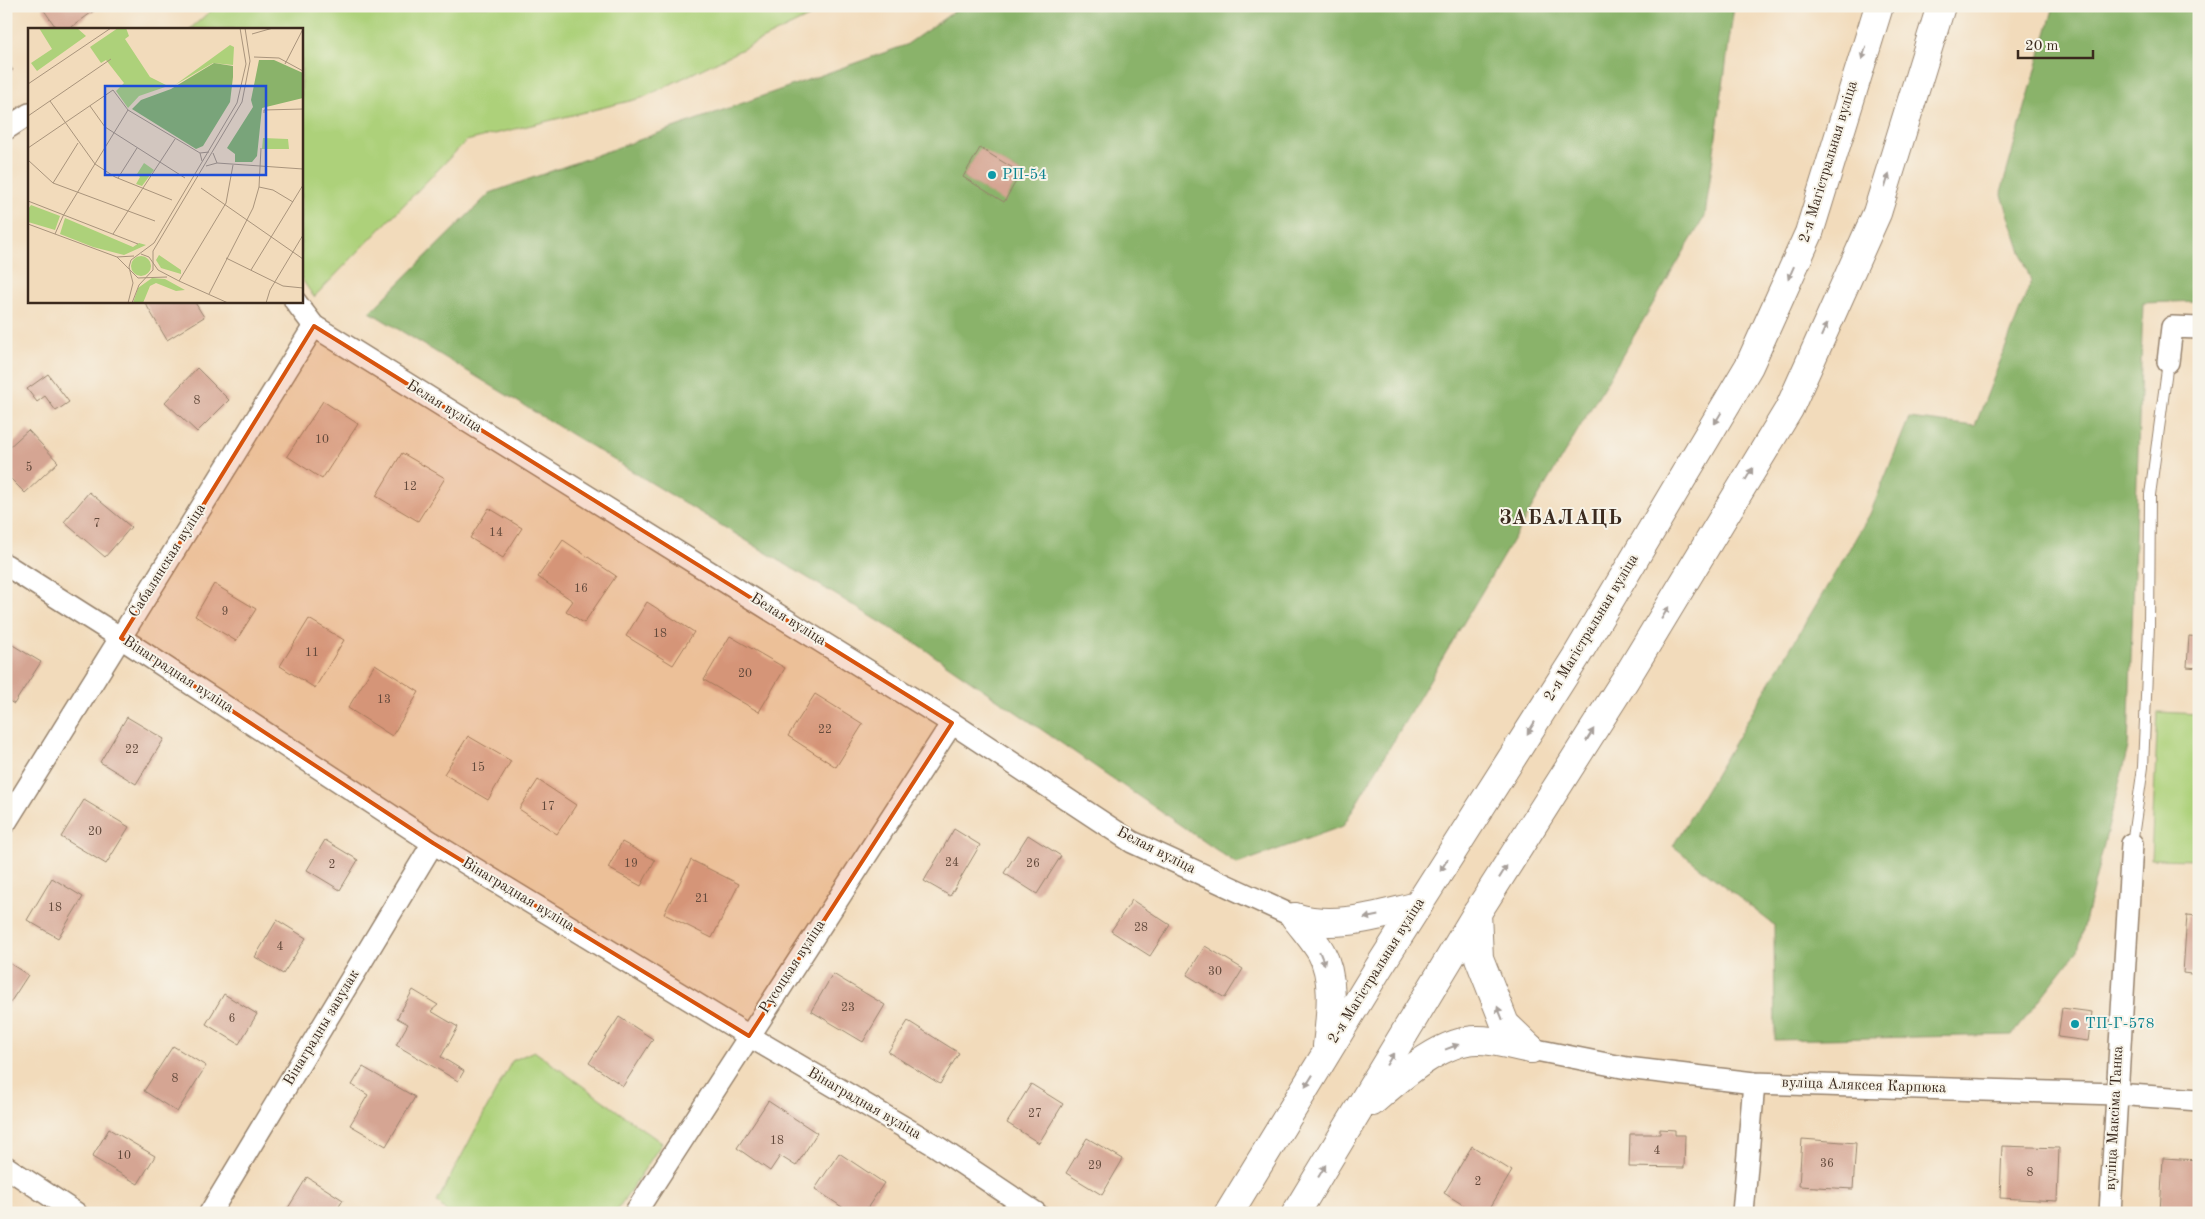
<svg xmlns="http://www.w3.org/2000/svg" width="2205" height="1219" viewBox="0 0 2205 1219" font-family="'Old Standard TT',serif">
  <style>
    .green { fill: #add17a; stroke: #747e4c }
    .forest { fill: #8ab36a; stroke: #626e44; fill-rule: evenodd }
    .building { fill: #d5a593 }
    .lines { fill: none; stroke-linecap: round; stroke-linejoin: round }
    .lane-casing { stroke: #96826c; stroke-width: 12 }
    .street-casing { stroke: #96826c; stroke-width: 24 }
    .primary-casing { stroke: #96826c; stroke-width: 30 }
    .lane { stroke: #fff; stroke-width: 10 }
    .street { stroke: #fff; stroke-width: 21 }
    .primary { stroke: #fff; stroke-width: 28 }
    .oneway { fill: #a79f9a }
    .marked { fill: #d7540e; fill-opacity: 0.2; stroke: #d7540e; stroke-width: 4; stroke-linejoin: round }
    .culture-dot { fill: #0f9aa8; stroke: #f7f3e8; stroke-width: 2 }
    .labels { text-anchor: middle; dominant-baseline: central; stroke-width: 4; stroke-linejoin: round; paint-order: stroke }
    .number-label { font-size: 12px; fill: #62493b }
    .street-label { font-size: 15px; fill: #3b2a1e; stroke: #f7f3e8 }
    .culture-label { font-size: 15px; fill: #0d838f; stroke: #f7f3e8; text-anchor: start }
    .district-label { font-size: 20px; font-weight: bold; letter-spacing: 1px; fill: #3b2a1e; stroke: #f7f3e8 }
    .inset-road { fill: none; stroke: #a9947c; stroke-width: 1 }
    .view { fill: #1d4ed8; fill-opacity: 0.15; stroke: #1d4ed8; stroke-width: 2.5 }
    .inset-edge { fill: none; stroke: #3b2a1e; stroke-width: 2.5 }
  </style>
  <rect width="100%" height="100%" fill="#f7f3e8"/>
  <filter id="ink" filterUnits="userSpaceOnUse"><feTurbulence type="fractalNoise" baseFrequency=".02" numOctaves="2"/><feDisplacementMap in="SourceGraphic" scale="10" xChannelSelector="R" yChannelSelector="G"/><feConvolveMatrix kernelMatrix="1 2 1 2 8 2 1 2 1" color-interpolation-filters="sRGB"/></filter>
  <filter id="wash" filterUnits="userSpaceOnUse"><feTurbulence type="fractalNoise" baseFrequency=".0096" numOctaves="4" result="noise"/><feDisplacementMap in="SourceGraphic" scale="20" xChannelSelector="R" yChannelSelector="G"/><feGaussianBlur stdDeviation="1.12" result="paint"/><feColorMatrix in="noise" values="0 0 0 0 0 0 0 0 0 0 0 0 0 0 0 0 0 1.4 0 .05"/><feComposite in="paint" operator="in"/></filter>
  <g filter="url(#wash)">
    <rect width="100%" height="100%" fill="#f2dbbb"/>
    <g class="green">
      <polygon points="216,6 831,6 642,98 466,141 314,297 301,278 301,29 190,29"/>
      <polygon points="2158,712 2199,714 2199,860 2151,859"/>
      <polygon points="534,1051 662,1143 615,1213 448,1213 437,1202 512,1061"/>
    </g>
    <g class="forest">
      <path d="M962,6H1734L1705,216L1343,826L1237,864L920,646L370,312L490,193L906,45ZM980,149L1021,173L1004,201L963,177Z"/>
      <polygon points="2054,6 2199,6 2199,301 2143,303 2128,747 2078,950 2012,1035 1775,1040 1774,925 1673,846 1870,514 1909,418 1975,426 2031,282 2001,192"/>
    </g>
    <g id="blocks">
      <g class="building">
        <polygon points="41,6 93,6 95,10 69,29 57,29"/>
        <polygon points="6,61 13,70 6,75"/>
        <polygon points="980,148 1021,173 1004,202 963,177"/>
        <polygon points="144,301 194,301 204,317 167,340"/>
        <polygon points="197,368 229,400 197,432 165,402"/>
        <polygon points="48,374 69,402 56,411 45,396 37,402 27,389"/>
        <polygon points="323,401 358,424 322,479 287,456"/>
        <polygon points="28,430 58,462 25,493 6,474 6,450"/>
        <polygon points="402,453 445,478 418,521 376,496"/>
        <polygon points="89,492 131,527 105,557 64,522"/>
        <polygon points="489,508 522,528 503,558 470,538"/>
        <polygon points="563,540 616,576 584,623 566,611 573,601 538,577"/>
        <polygon points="214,584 256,609 236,641 195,616"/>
        <polygon points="647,602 694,632 673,665 626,636"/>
        <polygon points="309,619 344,640 315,688 280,666"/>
        <polygon points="730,636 785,668 759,712 704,680"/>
        <polygon points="2189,636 2199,637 2199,668 2187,667"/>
        <polygon points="6,641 41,662 14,704 6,699"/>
        <polygon points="375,664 419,692 392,736 348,708"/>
        <polygon points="815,694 863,724 836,767 788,736"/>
        <polygon points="127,717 164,739 136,784 100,762"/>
        <polygon points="468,736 511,761 488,800 444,774"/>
        <polygon points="538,780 576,805 557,834 519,809"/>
        <polygon points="84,800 129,827 106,864 61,837"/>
        <polygon points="954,829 980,845 950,896 924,881"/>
        <polygon points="1028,835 1061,856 1037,894 1004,873"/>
        <polygon points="325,840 358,860 340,890 307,870"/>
        <polygon points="622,842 655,860 641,886 608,868"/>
        <polygon points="691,860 739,884 712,938 664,914"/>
        <polygon points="52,878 83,897 58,938 27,920"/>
        <polygon points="1132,900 1170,925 1150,956 1111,931"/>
        <polygon points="2187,915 2199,916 2199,975 2183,973"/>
        <polygon points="277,920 306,938 283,974 255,957"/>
        <polygon points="1205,946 1243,969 1225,998 1187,975"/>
        <polygon points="6,961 28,975 6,1009"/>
        <polygon points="833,974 885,1005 863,1042 811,1011"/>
        <polygon points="413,990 438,1005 431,1011 458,1027 441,1057 464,1071 458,1081 396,1045 408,1024 397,1018"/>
        <polygon points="224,994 257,1014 239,1044 206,1024"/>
        <polygon points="2062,1008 2092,1012 2088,1041 2058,1037"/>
        <polygon points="619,1017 653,1039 623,1086 589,1063"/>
        <polygon points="908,1021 959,1053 940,1084 888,1052"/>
        <polygon points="173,1046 206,1066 177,1112 144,1091"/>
        <polygon points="363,1067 415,1097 386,1146 350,1125 368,1095 352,1085"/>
        <polygon points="1031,1084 1063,1104 1039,1143 1007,1123"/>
        <polygon points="768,1101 817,1133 796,1166 780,1156 770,1171 737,1148"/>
        <polygon points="109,1129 155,1156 138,1184 92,1157"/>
        <polygon points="1660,1129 1675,1130 1675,1135 1685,1135 1684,1168 1629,1167 1630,1134 1660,1134"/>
        <polygon points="1087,1138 1123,1159 1102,1195 1066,1173"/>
        <polygon points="1802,1139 1856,1143 1853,1189 1799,1186"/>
        <polygon points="1472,1146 1512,1171 1487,1213 1476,1213 1444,1193"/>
        <polygon points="2002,1146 2059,1148 2057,1201 2000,1198"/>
        <polygon points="839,1153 884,1183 864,1213 851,1213 815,1189"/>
        <polygon points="2163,1158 2199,1160 2199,1213 2160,1213"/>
        <polygon points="307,1177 343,1200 335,1213 285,1213"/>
      </g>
    </g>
  </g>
  <g filter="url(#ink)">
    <use href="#blocks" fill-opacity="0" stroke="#96826c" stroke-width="1"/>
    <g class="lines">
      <defs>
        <polyline id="lane" points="2132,844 2143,767 2149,626 2150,495 2168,362"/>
        <g id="street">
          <polyline points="6,129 29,114"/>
          <polyline points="295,301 314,326 952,723 1132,842 1295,917"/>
          <polyline points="2168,362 2172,327 2199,328"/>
          <polyline points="6,565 121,638 433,843 749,1036 936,1146 1036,1213"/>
          <polyline points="6,822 314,326"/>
          <polyline points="1531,1049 1627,1068 1754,1083 2116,1094 2199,1100"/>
          <polyline points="6,1167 76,1213"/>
          <polyline points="210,1213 433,843"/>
          <polyline points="635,1213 952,723"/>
          <polyline points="1743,1213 1754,1083"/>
          <polyline points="2110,1213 2132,844"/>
        </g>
        <g id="primary">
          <polyline points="1477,913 1479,958 1505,1024 1531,1049"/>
          <path d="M1295,917C1304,929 1314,940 1321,952C1336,979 1330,1017 1327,1046"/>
          <path d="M1295,917C1335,930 1379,915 1418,906"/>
          <path d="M1372,1102C1399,1079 1440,1040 1478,1040C1495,1040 1514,1046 1531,1049"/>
          <polyline points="1229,1213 1379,967 1576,657 1749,366 1809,233 1879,6"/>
          <polyline points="1296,1213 1477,913 1625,680 1789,409 1877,213 1941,6"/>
        </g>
      </defs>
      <use href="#lane" class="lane-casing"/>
      <use href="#street" class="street-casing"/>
      <use href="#primary" class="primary-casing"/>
      <use href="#lane" class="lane"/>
      <use href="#street" class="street"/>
      <use href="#primary" class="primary"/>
    </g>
    <defs><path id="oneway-solid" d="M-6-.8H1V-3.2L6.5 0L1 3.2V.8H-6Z" transform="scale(1.25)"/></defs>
    <g class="oneway">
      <use href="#oneway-solid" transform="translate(1864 53) rotate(108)"/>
      <use href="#oneway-solid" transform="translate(1887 181) rotate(-72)"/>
      <use href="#oneway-solid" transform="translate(1791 273) rotate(114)"/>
      <use href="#oneway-solid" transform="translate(1824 330) rotate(-66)"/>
      <use href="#oneway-solid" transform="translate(1718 418) rotate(121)"/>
      <use href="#oneway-solid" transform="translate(1749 474) rotate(-59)"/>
      <use href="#oneway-solid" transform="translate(1665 613) rotate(-59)"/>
      <use href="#oneway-solid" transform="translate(1531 728) rotate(122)"/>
      <use href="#oneway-solid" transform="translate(1590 735) rotate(-58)"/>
      <use href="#oneway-solid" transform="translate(1444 865) rotate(122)"/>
      <use href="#oneway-solid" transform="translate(1503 872) rotate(-58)"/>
      <use href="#oneway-solid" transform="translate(1371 917) rotate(169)"/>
      <use href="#oneway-solid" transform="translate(1322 958) rotate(68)"/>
      <use href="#oneway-solid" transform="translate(1500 1013) rotate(-112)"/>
      <use href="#oneway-solid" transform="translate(1452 1047) rotate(-21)"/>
      <use href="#oneway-solid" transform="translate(1390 1059) rotate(-59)"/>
      <use href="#oneway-solid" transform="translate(1309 1081) rotate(122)"/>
      <use href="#oneway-solid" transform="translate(1322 1171) rotate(-59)"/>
    </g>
  </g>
  <path class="marked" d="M314,326L952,723L749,1036L433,843L121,638Z"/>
  <g class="culture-dot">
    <circle cx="992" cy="175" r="5"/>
    <circle cx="2075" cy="1024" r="5"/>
  </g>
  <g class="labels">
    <g class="number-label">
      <text x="197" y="401">8</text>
      <text x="322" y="440">10</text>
      <text x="29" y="468">5</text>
      <text x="410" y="487">12</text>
      <text x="97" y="524">7</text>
      <text x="496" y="533">14</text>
      <text x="581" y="589">16</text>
      <text x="225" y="612">9</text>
      <text x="660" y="634">18</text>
      <text x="312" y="653">11</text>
      <text x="745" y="674">20</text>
      <text x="384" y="700">13</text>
      <text x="825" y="730">22</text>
      <text x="132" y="750">22</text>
      <text x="478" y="768">15</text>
      <text x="548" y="807">17</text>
      <text x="95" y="832">20</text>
      <text x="952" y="863">24</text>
      <text x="631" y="864">19</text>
      <text x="1033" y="864">26</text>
      <text x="332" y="865">2</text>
      <text x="702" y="899">21</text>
      <text x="55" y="908">18</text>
      <text x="1141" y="928">28</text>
      <text x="280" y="947">4</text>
      <text x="1215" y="972">30</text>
      <text x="848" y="1008">23</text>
      <text x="232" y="1019">6</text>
      <text x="175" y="1079">8</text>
      <text x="1035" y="1114">27</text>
      <text x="777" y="1141">18</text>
      <text x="1657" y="1151">4</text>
      <text x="124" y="1156">10</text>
      <text x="1827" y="1164">36</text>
      <text x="1095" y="1166">29</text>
      <text x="2030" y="1173">8</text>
      <text x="1478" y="1182">2</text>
    </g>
    <g class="street-label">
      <text transform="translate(1829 162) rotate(-73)">2-я Магістральная вуліца</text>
      <text transform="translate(444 407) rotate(32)">Белая вуліца</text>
      <text transform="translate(168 561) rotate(-58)">Сабалянская вуліца</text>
      <text transform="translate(788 620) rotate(32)">Белая вуліца</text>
      <text transform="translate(1592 628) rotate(-59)">2-я Магістральная вуліца</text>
      <text transform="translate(178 675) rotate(33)">Вінаградная вуліца</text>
      <text transform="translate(1156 851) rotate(27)">Белая вуліца</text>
      <text transform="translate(518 895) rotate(31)">Вінаградная вуліца</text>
      <text transform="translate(793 967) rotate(-57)">Русоцкая вуліца</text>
      <text transform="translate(1377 971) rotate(-58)">2-я Магістральная вуліца</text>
      <text transform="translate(322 1028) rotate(-59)">Вінаградны завулак</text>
      <text transform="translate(1864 1086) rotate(2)">вуліца Аляксея Карпюка</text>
      <text transform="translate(864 1104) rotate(30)">Вінаградная вуліца</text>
      <text transform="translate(2115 1118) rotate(-87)">вуліца Максіма Танка</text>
    </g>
    <g class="culture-label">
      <text x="1002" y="175">РП-54</text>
      <text x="2085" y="1024">ТП-Г-578</text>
    </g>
    <g class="district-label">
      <text x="1561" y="519">ЗАБАЛАЦЬ</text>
    </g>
  </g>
  <g transform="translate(28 28)">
    <rect width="275" height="275" fill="#f2dbbb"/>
    <path d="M11,0H49L58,8L9,43L3,35L24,21ZM90,0H98L101,8L97,11L122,49L140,58L111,68L100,80L88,63L96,55L78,32L73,35L62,19ZM202,17L206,19L205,37L185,35L147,57ZM235,110L260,111L261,121H234ZM116,135L126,142L114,158L108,156L112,149L109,146ZM3,177L32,188L27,202L0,194V181ZM37,190L105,219L111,215L118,217L96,227L65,219L32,206ZM131,227L153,242V246L133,240L128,232ZM103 238a10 10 0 1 1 20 0a10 10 0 1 1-20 0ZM124,250L137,251L157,262L148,263L128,255L122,258L115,275H105L110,260Z" fill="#add17a"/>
    <path d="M231,32H246L275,45V70L234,80L229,128L224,134H207V126L199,120L225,79L223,72ZM186,35L205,38V49L202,74L175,118L168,121L104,81L113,72L143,61Z" fill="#8ab36a"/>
    <path class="inset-road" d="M224,6L245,0M226,29L251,30L275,43M257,36L275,1M0,56L83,0M22,73L67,136L87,149L144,172M62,78L77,99L157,150M236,85V82L275,81M0,88L83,31M0,120L85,62L100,82L172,125M0,132L25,155L127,193M174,133L172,125L181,124M189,135L275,141M178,138L189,135L185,125M90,150L109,120M25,155L50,115M231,159L245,162L265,174M173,160L275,231M0,173L110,216M0,196L89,229M27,206L35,188L100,82M85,206L147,111M113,226L121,229L130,242L151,253M89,229L106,228M89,229L110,250L139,249M198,230L255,258L275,260M223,242L275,157M181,266L225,180L231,159L233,120M100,275L105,255L101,239L103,232L126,215L209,75L218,36L212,0M104,275L111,257L125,242V223L214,74L222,33L217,0M200,275L151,253L198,175L205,137M238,275L242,262L275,207"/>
    <path class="view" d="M77,58H238V147H77Z"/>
    <rect width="275" height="275" class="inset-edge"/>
  </g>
  <rect width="2205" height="1219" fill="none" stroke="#f7f3e8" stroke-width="25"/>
  <path d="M2018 50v8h75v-8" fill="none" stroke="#3b2a1e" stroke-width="2.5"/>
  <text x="2025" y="50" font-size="15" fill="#3b2a1e" stroke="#f7f3e8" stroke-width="4" paint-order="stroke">20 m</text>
</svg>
